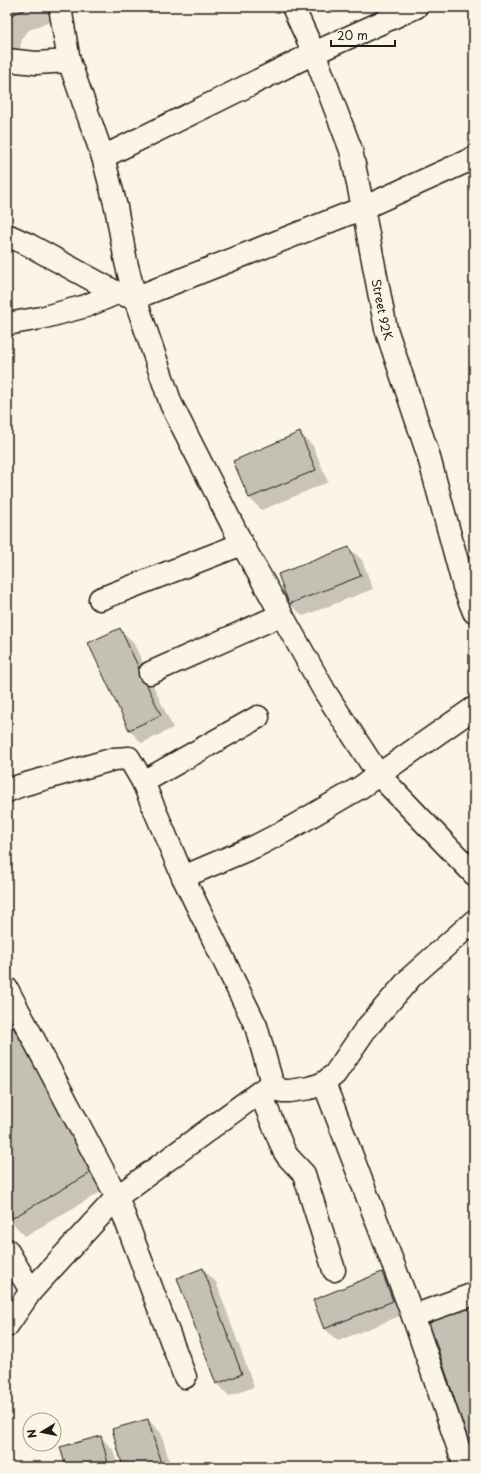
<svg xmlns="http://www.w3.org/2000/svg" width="481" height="1474" viewBox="0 0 481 1474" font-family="'Playpen Sans',sans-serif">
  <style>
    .shadow { fill: #0003 }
    .building { fill: #c4c0b3; stroke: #1c1c1c }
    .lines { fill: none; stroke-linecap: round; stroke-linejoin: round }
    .minor-casing { stroke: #1c1c1c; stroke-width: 25 }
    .minor { stroke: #fcf5e5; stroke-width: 22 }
    .labels { text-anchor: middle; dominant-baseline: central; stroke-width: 3; stroke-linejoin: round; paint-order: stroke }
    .street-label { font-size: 12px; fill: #1c1c1c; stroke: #fcf5e5 }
  </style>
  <rect width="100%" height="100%" fill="#fcf5e5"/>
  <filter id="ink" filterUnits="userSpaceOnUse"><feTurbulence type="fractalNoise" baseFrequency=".025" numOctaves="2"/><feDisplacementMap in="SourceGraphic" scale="8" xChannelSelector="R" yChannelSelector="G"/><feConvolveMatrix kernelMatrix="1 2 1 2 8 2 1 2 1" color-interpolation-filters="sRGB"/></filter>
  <g filter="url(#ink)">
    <g class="shadow">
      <polygon points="7,7 62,7 65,16 29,30 22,39 17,63 7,60"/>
      <polygon points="300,433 313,446 328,482 262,510 249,498"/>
      <polygon points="349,548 362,560 373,589 303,616 290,604 279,575"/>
      <polygon points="120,629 133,642 173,728 142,743 129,730 89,644"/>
      <polygon points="13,1028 29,1044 111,1186 25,1236 10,1220 7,1215 7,1032"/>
      <polygon points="203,1269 216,1282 254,1387 229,1396 217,1383"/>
      <polygon points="382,1274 394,1286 405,1314 338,1341 325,1329 314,1301"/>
      <polygon points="148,1420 161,1433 171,1467 124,1467"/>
      <polygon points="101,1437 113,1450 118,1467 67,1467"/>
    </g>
    <g class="building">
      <polygon points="7,7 32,7 13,14 7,22"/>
      <polygon points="300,432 316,470 249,498 233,461"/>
      <polygon points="349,547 361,576 289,604 278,574"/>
      <polygon points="120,628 161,715 129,730 88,643"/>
      <polygon points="13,1027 96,1170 9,1220 7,1217 7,1031"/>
      <polygon points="203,1268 242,1374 216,1384 177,1278"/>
      <polygon points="382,1272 393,1301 324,1329 313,1300"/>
      <polygon points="473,1307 474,1311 474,1458 429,1322"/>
      <polygon points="148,1419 162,1467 123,1467 112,1429"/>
      <polygon points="101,1436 109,1467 66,1467 60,1447"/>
    </g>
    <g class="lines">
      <defs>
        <g id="minor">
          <polyline points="60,7 69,61 103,157 116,207 126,262 135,298 171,404 242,544 325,692 378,774 474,874"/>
          <path id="s1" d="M293,7L314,53L351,150L363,208L386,329L428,454L464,587L474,612"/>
          <polyline points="7,60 36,63 69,61"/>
          <polyline points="103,157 314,53 416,7"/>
          <polyline points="7,235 29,245 117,293 135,298 363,208 474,158"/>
          <polyline points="7,324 41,318 86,306 117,293"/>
          <polyline points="100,599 242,544"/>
          <polyline points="150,673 281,615"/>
          <polyline points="143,782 258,717"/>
          <polyline points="7,791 19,786 114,759 129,758 143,782 183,877 256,1026 272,1083"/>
          <polyline points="183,877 256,846 287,830 361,787 474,708"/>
          <polyline points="7,989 117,1197 185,1377"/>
          <polyline points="324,1083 413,1316 465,1467"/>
          <polyline points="260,1092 284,1151 288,1157 304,1174 334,1270"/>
          <polyline points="7,1250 31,1291"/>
          <polyline points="413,1316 474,1294"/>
          <polyline points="7,1326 31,1291 117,1197 272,1083 281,1091 290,1091 310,1088 324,1083 335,1074 365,1030 411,977 474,921"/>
        </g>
      </defs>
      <use href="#minor" class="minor-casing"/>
      <use href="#minor" class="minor"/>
    </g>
  </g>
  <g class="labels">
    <g class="street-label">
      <text stroke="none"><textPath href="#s1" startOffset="317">Street 92K</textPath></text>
    </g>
  </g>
  <rect width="481" height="1474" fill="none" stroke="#fcf5e5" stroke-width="24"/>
  <rect x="12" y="12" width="457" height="1450" fill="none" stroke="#1c1c1c" stroke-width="1.5" filter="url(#ink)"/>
  <g transform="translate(42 1432) rotate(260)"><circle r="19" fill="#fcf5e5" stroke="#a29e95"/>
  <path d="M0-3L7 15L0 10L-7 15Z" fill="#1c1c1c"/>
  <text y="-6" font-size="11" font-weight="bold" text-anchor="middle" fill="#1c1c1c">N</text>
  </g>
  <path d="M331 40v6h64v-6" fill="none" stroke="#1c1c1c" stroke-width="2"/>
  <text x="337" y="40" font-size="12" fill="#1c1c1c" stroke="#fcf5e5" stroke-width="3" paint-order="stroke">20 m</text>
</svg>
